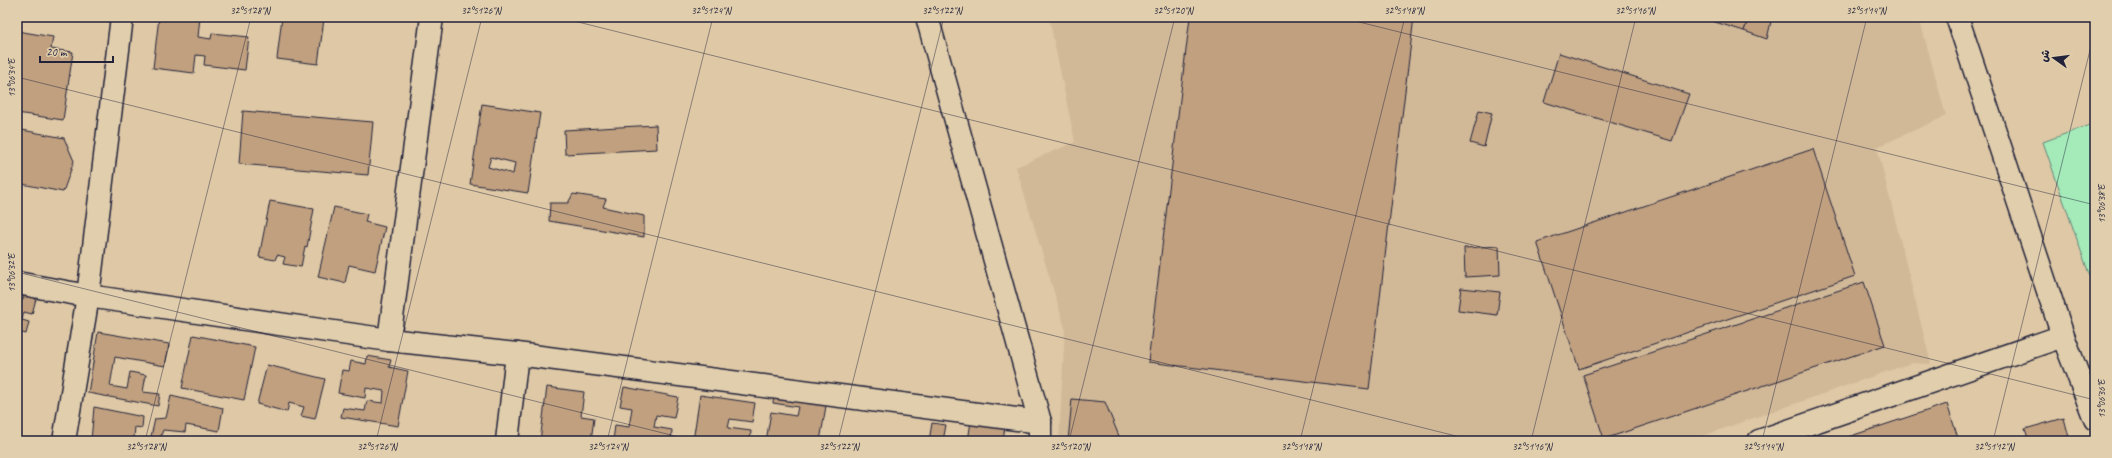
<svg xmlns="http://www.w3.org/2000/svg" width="2112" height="458" viewBox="0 0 2112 458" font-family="Caveat,'Playpen Sans Arabic',sans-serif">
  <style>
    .built { fill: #d1b998 }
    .green { fill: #a4ebb9; stroke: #63867a }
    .building { fill: #c0a07f; stroke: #22223b; fill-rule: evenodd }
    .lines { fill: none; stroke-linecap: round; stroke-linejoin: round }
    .minor-casing { stroke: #22223b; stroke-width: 25 }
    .minor { stroke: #e0ceac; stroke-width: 22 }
    .ticks { fill: none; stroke: #22223b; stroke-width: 1; stroke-opacity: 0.45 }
    .neatline { fill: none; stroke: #22223b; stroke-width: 1.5 }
    .ticks-label { font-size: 10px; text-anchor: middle; fill: #22223b }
  </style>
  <rect width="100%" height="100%" fill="#dec8a5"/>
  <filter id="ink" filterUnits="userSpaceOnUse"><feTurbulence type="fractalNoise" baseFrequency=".025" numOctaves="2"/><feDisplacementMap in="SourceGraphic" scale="8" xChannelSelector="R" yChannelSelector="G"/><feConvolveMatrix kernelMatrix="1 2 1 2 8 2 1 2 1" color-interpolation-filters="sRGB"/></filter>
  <g filter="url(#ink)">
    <polygon class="built" points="1049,17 1919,17 1946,116 1877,147 1931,364 1911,363 1688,441 1059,441 1065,328 1016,167 1075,142"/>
    <polygon class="green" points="2095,123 2095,291 2043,142"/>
    <g class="building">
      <polygon points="159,17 200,17 198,37 211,39 212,33 249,37 245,70 204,65 205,56 196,55 194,73 153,68"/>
      <polygon points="282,17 324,19 318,64 277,59"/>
      <polygon points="1190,17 1414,17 1369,389 1148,362"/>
      <polygon points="1699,17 1749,17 1744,31"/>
      <polygon points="1749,17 1772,17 1767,39 1744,31"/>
      <polygon points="17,31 53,37 51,49 73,52 63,120 17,113 17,84 22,59 17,58"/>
      <polygon points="1559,53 1689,94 1672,141 1544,102"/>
      <path d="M482,104L540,113L528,193L470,184ZM491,157L515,163L513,174L488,167Z"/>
      <polygon points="1479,110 1492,113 1484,147 1470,143"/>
      <polygon points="243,111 373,122 368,175 239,164"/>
      <polygon points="656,125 657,149 565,154 564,130"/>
      <polygon points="17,129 64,138 74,161 63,192 17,183"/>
      <polygon points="1813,149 1855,276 1579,369 1537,242"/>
      <polygon points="573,194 606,199 603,207 644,216 644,237 549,221 550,203 568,203"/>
      <polygon points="270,201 314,209 307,247 305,246 301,267 283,264 285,257 277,255 275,260 259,257"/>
      <polygon points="334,207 367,214 365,222 385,227 375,271 349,265 345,283 318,277"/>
      <polygon points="1499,246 1500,275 1465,277 1464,248"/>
      <polygon points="1864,282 1885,345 1604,439 1583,375"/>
      <polygon points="1461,288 1500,292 1497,315 1458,310"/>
      <polygon points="25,292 37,295 32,314 24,312 22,320 29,322 26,334 19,332 17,339 17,298 23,300"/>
      <polygon points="98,332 169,344 165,366 115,357 110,386 127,389 130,372 146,375 143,392 160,394 158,406 88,393"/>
      <polygon points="193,335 255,347 244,400 182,388"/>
      <polygon points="367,356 391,360 389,367 408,371 398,426 341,417 343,408 365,411 367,401 383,403 384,391 366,388 365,398 338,393 342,370 349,371 351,361 366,364"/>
      <polygon points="267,365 325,379 315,419 301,416 304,407 289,403 287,412 257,404"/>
      <polygon points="547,387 584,392 581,416 594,418 591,441 540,441"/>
      <polygon points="624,387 678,397 674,418 656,415 654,427 672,430 671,441 613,441 615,425 629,427 632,408 620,406"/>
      <polygon points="774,391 827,400 820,441 766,441 771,412 796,416 798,407 773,403"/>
      <polygon points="700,395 755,403 752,422 730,419 728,428 751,431 750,441 693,441"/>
      <polygon points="171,396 223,408 219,431 186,425 185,432 163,430 159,441 150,441 155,419 166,418"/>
      <polygon points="1072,399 1105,402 1121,441 1068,441"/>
      <polygon points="1947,404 1959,441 1836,441"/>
      <polygon points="94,407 143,417 142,428 135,427 134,438 141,439 140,441 91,441"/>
      <polygon points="2064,418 2070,441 2029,441 2025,429"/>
      <polygon points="971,421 1005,426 1003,441 968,441"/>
      <polygon points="932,423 946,425 943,441 929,441"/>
      <polygon points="252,436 297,441 251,441"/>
    </g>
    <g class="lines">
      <defs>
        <g id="minor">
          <polyline points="927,17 1040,422 1040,441"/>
          <polyline points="1957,17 2063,336 2095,419"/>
          <polyline points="17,283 88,296 389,340 517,354 1040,422"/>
          <polyline points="389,340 432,17"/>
          <polyline points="64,441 88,296 122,17"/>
          <polyline points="507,441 517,354"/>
          <polyline points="1759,441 2063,336"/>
        </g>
      </defs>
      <use href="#minor" class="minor-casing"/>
      <use href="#minor" class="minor"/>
    </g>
  </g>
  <path class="ticks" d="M558,17L2095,400M1339,17L2095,205M17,29L20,17M17,77L1476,441M17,272L695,441M145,441L251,17M376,441L482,17M607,441L713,17M838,441L944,17M1069,441L1175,17M1300,441L1405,17M1531,441L1636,17M1762,441L1867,17M1993,441L2095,30"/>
  <rect width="2112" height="458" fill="none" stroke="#e0ceac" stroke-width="44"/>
  <g transform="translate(2054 58) rotate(284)" stroke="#e0ceac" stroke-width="3" paint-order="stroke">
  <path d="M0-3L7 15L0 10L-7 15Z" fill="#22223b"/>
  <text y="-6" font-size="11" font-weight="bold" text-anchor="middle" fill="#22223b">ش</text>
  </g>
  <path d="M40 56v6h73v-6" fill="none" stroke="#22223b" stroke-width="2"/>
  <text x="46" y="56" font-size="12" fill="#22223b" stroke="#e0ceac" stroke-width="3" paint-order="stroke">20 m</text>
  <rect x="22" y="22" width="2068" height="414" class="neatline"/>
  <g class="ticks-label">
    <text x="250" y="14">32°51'28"N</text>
    <text x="481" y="14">32°51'26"N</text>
    <text x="711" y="14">32°51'24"N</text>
    <text x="942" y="14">32°51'22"N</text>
    <text x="1173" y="14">32°51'20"N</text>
    <text x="1404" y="14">32°51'18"N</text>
    <text x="1635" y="14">32°51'16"N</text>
    <text x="1866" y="14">32°51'14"N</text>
    <text transform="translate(11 78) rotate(-90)" y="4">13°06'34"E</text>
    <text transform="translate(2101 204) rotate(-90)" y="4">13°06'38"E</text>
    <text transform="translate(11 273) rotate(-90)" y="4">13°06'32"E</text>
    <text transform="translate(2101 399) rotate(-90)" y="4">13°06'36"E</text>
    <text x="146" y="450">32°51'28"N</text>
    <text x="377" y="450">32°51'26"N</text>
    <text x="608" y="450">32°51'24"N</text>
    <text x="839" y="450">32°51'22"N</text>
    <text x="1070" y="450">32°51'20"N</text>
    <text x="1301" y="450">32°51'18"N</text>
    <text x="1532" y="450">32°51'16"N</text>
    <text x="1763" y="450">32°51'14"N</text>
    <text x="1994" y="450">32°51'12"N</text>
  </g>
</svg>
